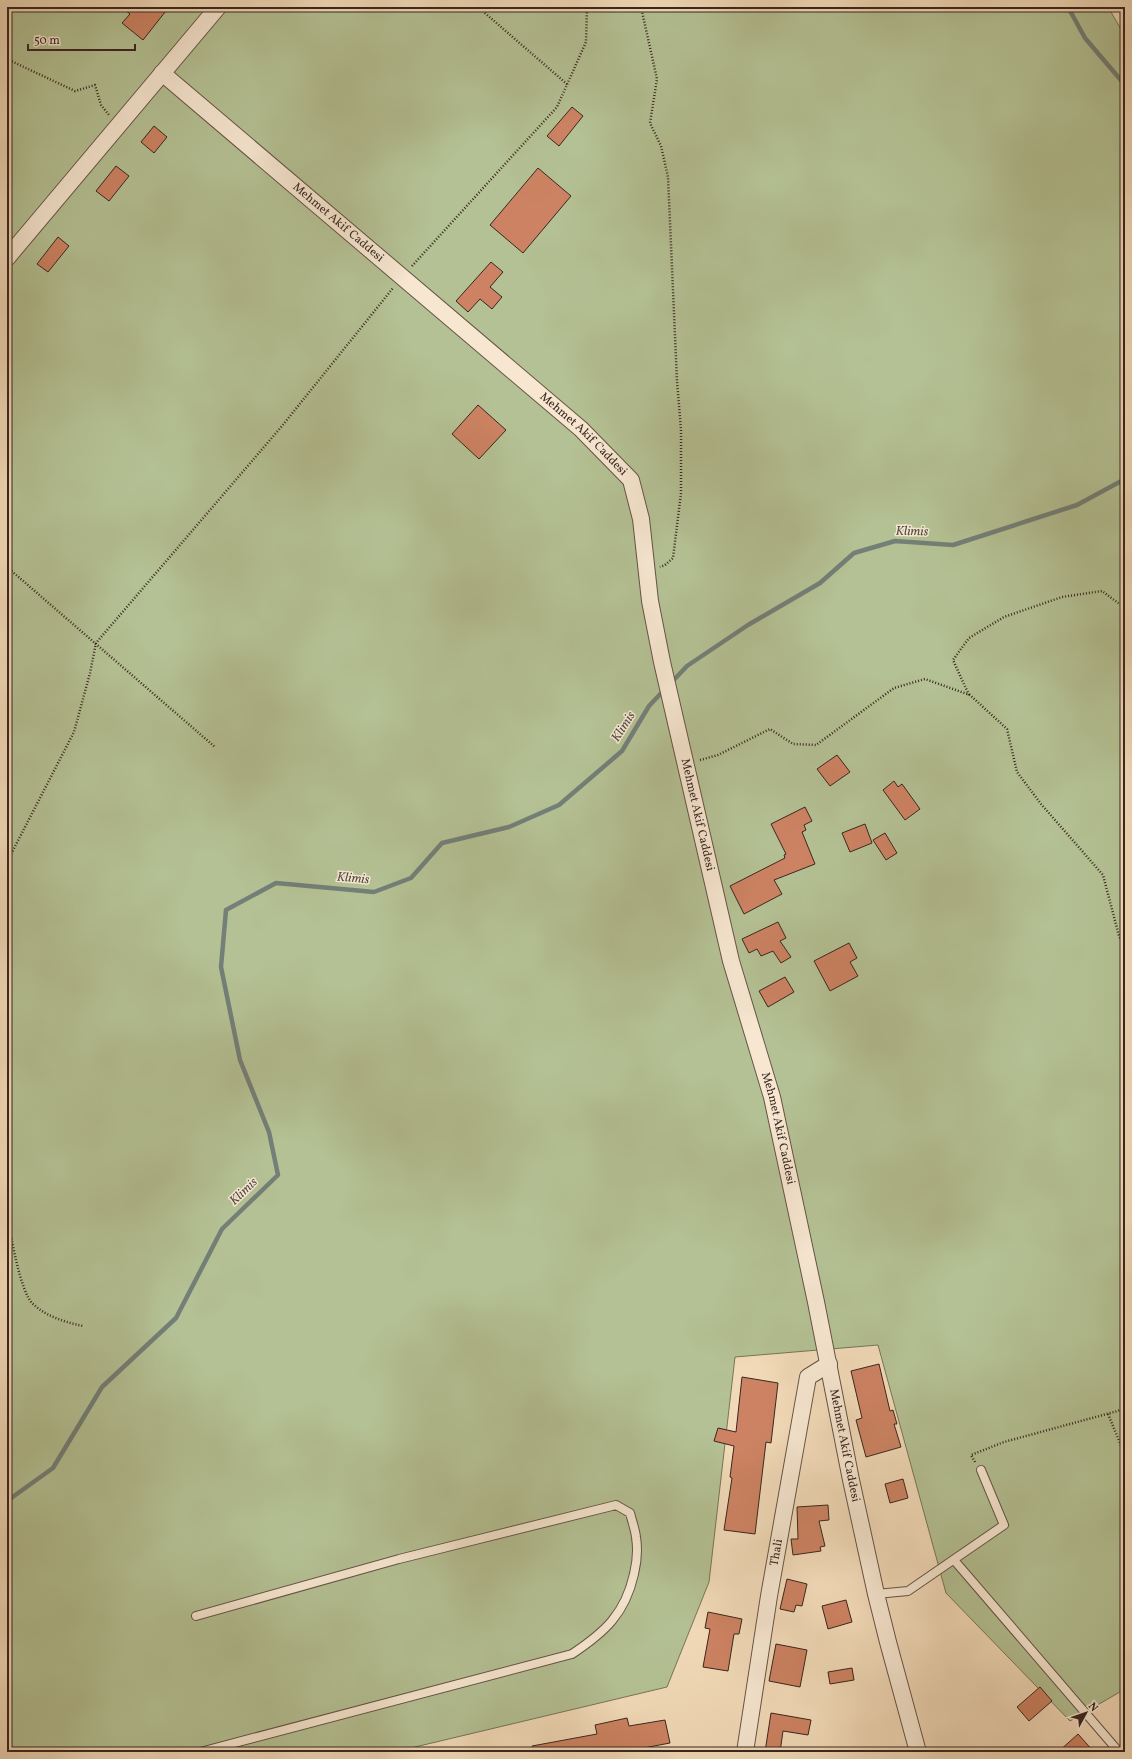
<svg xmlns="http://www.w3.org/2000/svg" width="1132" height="1759" viewBox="0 0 1132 1759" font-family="Vollkorn,serif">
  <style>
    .green { fill: #b4c194; stroke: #76745a }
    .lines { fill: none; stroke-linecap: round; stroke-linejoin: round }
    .stream { stroke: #737f77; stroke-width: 4.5 }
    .building { fill: #cd8363; stroke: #382620 }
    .lane-casing { stroke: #665346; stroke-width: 10 }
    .street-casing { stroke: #665346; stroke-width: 18 }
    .path { stroke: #382620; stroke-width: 2.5; stroke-dasharray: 1 2; stroke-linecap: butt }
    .lane { stroke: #f7e7d1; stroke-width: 8 }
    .street { stroke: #f7e7d1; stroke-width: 16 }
    .labels { text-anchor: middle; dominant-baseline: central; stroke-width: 3; stroke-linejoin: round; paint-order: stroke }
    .street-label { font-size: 12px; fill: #382620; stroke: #f7e7d1 }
    .water-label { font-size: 13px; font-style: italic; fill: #514b44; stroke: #f7e7d1 }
  </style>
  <rect width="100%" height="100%" fill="#f2dab8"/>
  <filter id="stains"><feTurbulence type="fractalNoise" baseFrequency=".005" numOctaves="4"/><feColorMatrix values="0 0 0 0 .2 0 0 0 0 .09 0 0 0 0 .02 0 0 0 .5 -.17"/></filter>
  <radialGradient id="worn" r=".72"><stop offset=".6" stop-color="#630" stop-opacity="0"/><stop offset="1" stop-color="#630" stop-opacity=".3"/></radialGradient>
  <polygon class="green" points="7,7 1108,7 1125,36 1125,1689 1070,1721 946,1593 878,1345 735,1357 709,1582 667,1687 394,1752 7,1752"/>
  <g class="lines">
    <g class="stream">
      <polyline points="1068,7 1085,38 1125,85"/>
      <polyline points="670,684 687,666 748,625 820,583 854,553 895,541 953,545 1077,505 1125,479"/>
      <polyline points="7,1501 53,1468 102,1387 176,1318 222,1229 278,1175 269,1132 240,1060 221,967 226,910 276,883 374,892 411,878 442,843 509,827 559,805 622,751 649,706 665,689"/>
    </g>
  </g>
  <g class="building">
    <polygon points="121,7 169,7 143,40 122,23 130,14"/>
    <polygon points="572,107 583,116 559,146 547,136"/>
    <polygon points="154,126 167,137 154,153 141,142"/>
    <polygon points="116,166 129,176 109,201 96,191"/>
    <polygon points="538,168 571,196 523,253 490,225"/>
    <polygon points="58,237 69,246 48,272 37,264"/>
    <polygon points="491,262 503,272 490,287 502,297 492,309 480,299 468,312 456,301"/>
    <polygon points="478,405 506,430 479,459 452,434"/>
    <polygon points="837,755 850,772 830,786 817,769"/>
    <polygon points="894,781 898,787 902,784 920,809 905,820 883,790"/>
    <polygon points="805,807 812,821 804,825 806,830 802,832 815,864 774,880 782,894 744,914 730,886 785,858 784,855 786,854 771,824"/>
    <polygon points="865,824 872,843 850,852 842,833"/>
    <polygon points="885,833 897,853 886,860 873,840"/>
    <polygon points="778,922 786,938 780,941 791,957 781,963 773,951 761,956 757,949 749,953 742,939"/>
    <polygon points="849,943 857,958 850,962 858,976 830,991 814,961"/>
    <polygon points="785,977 794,992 768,1007 759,991"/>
    <polygon points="879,1364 890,1411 893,1410 897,1424 894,1424 901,1447 866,1457 856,1420 862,1418 851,1371"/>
    <polygon points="742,1377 778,1383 771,1443 766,1442 755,1534 724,1530 732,1478 730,1477 734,1446 714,1441 718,1428 736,1432"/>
    <polygon points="903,1479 908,1498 890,1503 885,1484"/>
    <polygon points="828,1505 829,1520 819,1521 825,1546 820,1547 821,1551 793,1555 791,1539 798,1539 797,1507"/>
    <polygon points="787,1579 807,1584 802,1606 796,1605 794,1612 780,1609"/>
    <polygon points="846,1600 852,1622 828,1629 822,1606"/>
    <polygon points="708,1612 742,1619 739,1634 734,1634 728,1671 703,1667 710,1629 705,1628"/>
    <polygon points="776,1644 807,1650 800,1687 769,1681"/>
    <polygon points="852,1668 854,1680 830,1684 828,1672"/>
    <polygon points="1040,1687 1052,1701 1029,1721 1017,1707"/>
    <polygon points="771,1713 811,1720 808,1735 783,1731 780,1752 765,1752"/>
    <polygon points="627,1718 629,1726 665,1720 670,1743 633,1750 634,1752 533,1752 532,1746 597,1734 595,1725"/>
    <polygon points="1078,1734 1094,1752 1058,1752"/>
  </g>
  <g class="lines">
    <defs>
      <g id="lane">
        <polyline points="954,1560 1119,1752"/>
        <polyline points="876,1594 908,1591 1004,1525 981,1470"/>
        <path d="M196,1616L399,1559L616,1505L630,1513C632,1521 635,1529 636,1537C638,1550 637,1562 634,1574C625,1614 605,1632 572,1654L200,1752"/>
      </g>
      <g id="street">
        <path id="s1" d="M162,73L581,429L631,480L641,519L650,601L662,662L731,961L772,1097L816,1302L851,1480L876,1594L888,1642L918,1752"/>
        <polyline points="7,258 218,7"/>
        <path id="s2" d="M745,1752L769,1596L808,1377L829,1364"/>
      </g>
    </defs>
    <use href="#lane" class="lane-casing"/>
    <use href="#street" class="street-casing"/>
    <g class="path">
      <polyline points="478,7 568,85"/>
      <polyline points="641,7 657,79 650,123 661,146 668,177 677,381 681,430 681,493 673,558 665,565 660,567"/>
      <polyline points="7,58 11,61 75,91 95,85 101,105 109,115"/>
      <polyline points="412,266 557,107 586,42 587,7"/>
      <polyline points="7,567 215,747"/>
      <polyline points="969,695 953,660 969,638 1004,617 1062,597 1102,591 1125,608"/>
      <polyline points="700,760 718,755 770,729 793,744 816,745 894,688 925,679 970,695 1007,729 1017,772 1041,804 1103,875 1119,936 1125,947"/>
      <polyline points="7,862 74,732 90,673 96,643 282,426 393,288"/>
      <path d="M7,1215C11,1235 20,1292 33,1304C47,1317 65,1322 83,1326"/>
      <polyline points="1108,1414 1125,1455"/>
      <polyline points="975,1462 971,1455 1004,1442 1125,1409"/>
    </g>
    <use href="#lane" class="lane"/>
    <use href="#street" class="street"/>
  </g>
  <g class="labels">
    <g class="street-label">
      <text stroke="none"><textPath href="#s1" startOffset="231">Mehmet Akif Caddesi</textPath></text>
      <text stroke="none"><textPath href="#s1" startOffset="555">Mehmet Akif Caddesi</textPath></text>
      <text stroke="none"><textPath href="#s1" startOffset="963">Mehmet Akif Caddesi</textPath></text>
      <text stroke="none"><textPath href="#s1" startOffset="1287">Mehmet Akif Caddesi</textPath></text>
      <text stroke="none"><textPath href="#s1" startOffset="1611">Mehmet Akif Caddesi</textPath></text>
      <text stroke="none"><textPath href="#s2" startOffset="202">Thali</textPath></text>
    </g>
    <g class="water-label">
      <text transform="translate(912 532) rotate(1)">Klimis</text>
      <text transform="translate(624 727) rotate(-58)">Klimis</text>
      <text transform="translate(353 879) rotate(5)">Klimis</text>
      <text transform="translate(244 1192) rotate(-44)">Klimis</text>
    </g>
  </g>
  <rect width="1132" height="1759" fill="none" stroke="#f2dab8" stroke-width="24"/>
  <rect x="8" y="8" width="1116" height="1743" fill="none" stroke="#382620" stroke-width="2"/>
  <rect x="12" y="12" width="1108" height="1735" fill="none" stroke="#382620"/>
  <g transform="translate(1086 1713) rotate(50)" stroke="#f7e7d1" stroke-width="3" paint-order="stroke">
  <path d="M0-3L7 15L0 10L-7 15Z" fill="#382620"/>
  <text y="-6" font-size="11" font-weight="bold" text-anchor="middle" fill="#382620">N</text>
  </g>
  <path d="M28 44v6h107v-6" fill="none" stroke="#382620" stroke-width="2"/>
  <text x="34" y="44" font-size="12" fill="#382620" stroke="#f7e7d1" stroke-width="3" paint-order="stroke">50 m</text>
  <rect width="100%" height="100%" filter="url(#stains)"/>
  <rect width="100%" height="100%" fill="url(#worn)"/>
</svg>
